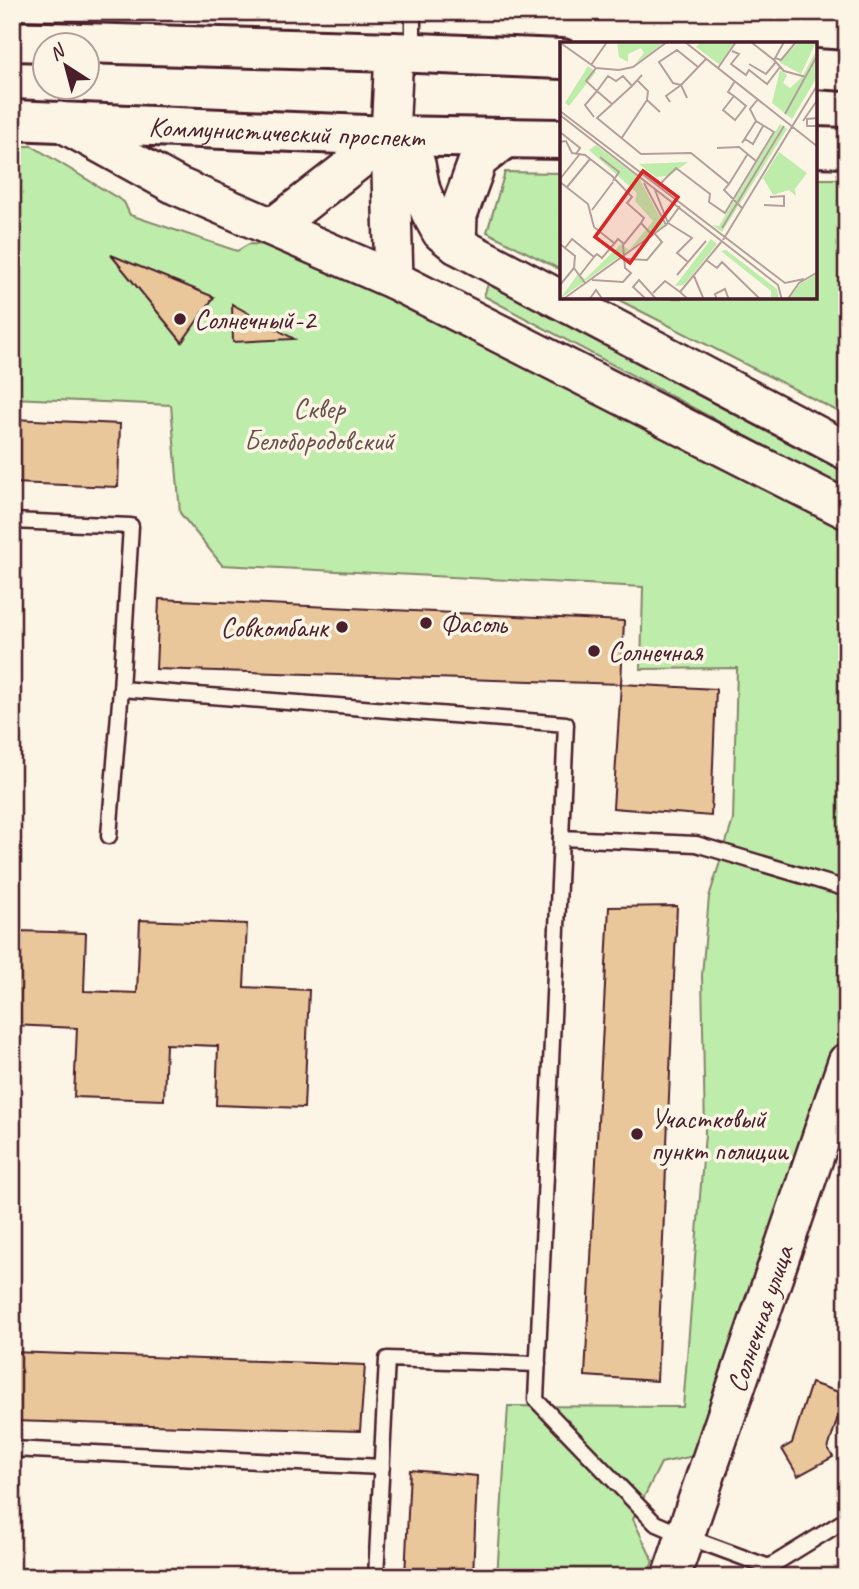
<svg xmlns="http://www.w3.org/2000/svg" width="859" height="1589" viewBox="0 0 859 1589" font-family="Caveat,sans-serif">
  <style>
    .green { fill: #beecab; stroke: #84866b; stroke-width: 2 }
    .building { fill: #eac79b; stroke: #4a1f2b; stroke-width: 2 }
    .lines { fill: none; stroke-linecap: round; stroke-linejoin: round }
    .service-casing { stroke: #4a1f2b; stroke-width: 19 }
    .tertiary-casing { stroke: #4a1f2b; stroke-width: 42 }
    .primary-casing { stroke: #4a1f2b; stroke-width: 44 }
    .service { stroke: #fcf5e5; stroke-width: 14 }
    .tertiary { stroke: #fcf5e5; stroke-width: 37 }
    .primary { stroke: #fcf5e5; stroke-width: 38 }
    .poi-dot { fill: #4a1f2b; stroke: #fcf5e5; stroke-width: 2.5 }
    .labels { text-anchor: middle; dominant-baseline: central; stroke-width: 7; stroke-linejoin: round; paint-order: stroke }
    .street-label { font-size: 28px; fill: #4a1f2b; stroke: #fcf5e5 }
    .poi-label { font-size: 28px; fill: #4a1f2b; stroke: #fcf5e5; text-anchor: start }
    .park-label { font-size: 28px; fill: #67524b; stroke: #fcf5e5 }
    .inset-road { fill: none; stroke: #b59f9b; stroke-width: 2 }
    .view { fill: #d62828; fill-opacity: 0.15; stroke: #d62828; stroke-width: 3.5 }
    .inset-edge { fill: none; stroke: #4a1f2b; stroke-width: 3.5 }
  </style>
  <rect width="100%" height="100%" fill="#fcf5e5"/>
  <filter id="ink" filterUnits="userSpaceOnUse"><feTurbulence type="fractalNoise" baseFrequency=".0143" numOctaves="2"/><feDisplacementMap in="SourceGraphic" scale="14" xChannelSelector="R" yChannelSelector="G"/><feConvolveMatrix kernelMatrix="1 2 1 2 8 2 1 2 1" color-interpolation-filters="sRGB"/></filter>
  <g filter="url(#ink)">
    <g class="green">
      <polygon points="12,146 32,146 124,202 130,215 237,251 249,244 291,246 847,524 847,1026 694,1456 661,1463 633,1519 653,1561 647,1577 497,1577 508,1406 683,1407 705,1134 702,975 709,897 733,820 737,668 641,669 643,587 222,565 180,513 171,405 12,398"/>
      <polygon points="505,172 561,173 561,270 487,232"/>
      <polygon points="815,179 847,179 847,416 615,298 815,298"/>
      <polygon points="488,284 847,474 847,490 484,296"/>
    </g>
    <g class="building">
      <polygon points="111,255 214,297 182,342"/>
      <polygon points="232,304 294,339 233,342"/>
      <polygon points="12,419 120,424 118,487 12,483"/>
      <polygon points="159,599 624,621 621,684 156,669"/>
      <polygon points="621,684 716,689 711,816 613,808"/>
      <polygon points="677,906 657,1381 585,1376 609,907"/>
      <polygon points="140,920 247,924 244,987 309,990 304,1108 216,1105 218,1046 166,1044 164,1100 74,1097 77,1028 12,1025 12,999 16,999 19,931 86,933 84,991 137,993"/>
      <polygon points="12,1352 365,1365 360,1431 12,1421"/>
      <polygon points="811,1383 845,1394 828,1449 833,1457 798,1476 782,1449 792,1443"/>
      <polygon points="410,1470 477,1476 473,1577 405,1577"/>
    </g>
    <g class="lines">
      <defs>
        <g id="service">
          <polyline points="413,52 413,12"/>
          <polyline points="12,521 131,526 121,689 566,724 561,838 696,844 847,889"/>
          <polyline points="109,836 121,689"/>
          <polyline points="561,838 536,1400 655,1523 685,1536 769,1567 773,1577"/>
          <polyline points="12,1449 382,1467"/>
          <polyline points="769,1567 847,1519"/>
          <polyline points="376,1577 387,1359 538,1364"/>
        </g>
        <g id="tertiary">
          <polyline points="59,121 177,186 394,280 847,510"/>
          <polyline points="390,136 416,164 421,190 430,212 441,232 457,245 847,451"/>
          <polyline points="273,227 390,136"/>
          <polyline points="457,245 458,215 478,160 508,137"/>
          <polyline points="394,280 390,136 394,52"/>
          <path id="s1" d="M671,1577L847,1062"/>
        </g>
        <g id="primary">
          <polyline points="12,41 394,52 562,59"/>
          <polyline points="815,69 847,71"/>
          <path id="s2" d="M12,120L390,136L562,139"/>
          <polyline points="815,147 847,148"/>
        </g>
      </defs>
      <use href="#service" class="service-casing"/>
      <use href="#tertiary" class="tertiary-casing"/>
      <use href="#primary" class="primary-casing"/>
      <use href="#service" class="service"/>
      <use href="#tertiary" class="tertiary"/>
      <use href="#primary" class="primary"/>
    </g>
  </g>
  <g class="poi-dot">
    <circle cx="180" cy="319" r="7"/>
    <circle cx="426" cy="623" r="7"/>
    <circle cx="342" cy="627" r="7"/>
    <circle cx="594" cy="651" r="7"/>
    <circle cx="637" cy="1134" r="7"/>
  </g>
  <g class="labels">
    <g class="street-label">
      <text stroke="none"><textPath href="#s2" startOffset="275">Коммунистический проспект</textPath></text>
      <text stroke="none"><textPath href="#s1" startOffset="273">Солнечная улица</textPath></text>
    </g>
    <g class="poi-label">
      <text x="194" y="319">Солнечный-2</text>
      <text x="440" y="623">Фасоль</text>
      <text x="328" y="627" text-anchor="end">Совкомбанк</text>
      <text x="608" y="651">Солнечная</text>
      <text x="651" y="1118">Участковый<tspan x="651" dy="32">пункт полиции</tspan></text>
    </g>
    <g class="park-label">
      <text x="319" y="408">Сквер<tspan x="319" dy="32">Белобородовский</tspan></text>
    </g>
  </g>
  <g transform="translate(560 42)">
    <rect width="257" height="257" fill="#fcf5e5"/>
    <path d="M57,0H105L75,22L84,11L81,6L68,12V20L59,15ZM141,0H175L160,23L136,5ZM239,0H256L241,32L219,20ZM257,7V35L232,77L212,61L220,28L227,33L223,41L230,46L242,35ZM28,24L36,30L9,64L5,61ZM220,82L227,87L162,190L152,183L159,184ZM36,103L79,136L104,183L0,257L18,232L25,237L61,202L69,208L93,179L75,159L77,151L29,108ZM219,110L247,131L235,147L236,154L229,148L213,153L203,136ZM128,120L109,134L96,135L79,122ZM151,197L157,202L124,243L115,244ZM166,208L217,247L219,257H211V249L161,209ZM257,232V257L228,258L240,242Z" fill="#beecab"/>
    <path class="inset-road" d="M125,0L258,105M191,0L214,18M224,0L214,18L224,29L246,35M2,2L36,26L59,28L73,25L107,0M172,9L179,12L171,22L186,33L189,28L207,42L220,25M215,16L221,18L236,0M189,22L206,32L216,20M31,23L47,0M158,26L176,0M77,38L88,49L87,58M72,44L37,76L81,112L131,111L169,142L164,148L182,166M174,54L163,68L175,78L186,64L174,54L168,50L175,39M127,56L121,43L146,17M110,60L106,54L121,43L113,41L99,20L117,8L138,25M52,62L37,49L48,34L56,39L63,34L72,44L82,33M0,69L225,241L244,237M225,72L258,12M0,73L218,243L222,258M34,75L25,63L37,49L26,39L36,26M258,76L247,77V84H258M196,79L190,67L198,57M243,79L258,57M0,90L20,106L16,112M61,97L87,58L100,70M185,97L193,102L203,84M0,100L6,99L12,111L25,113L52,134L72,155L67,161L84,176L81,181L93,194M157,106L179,105L196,119M40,115L59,130L53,139M0,137L19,113M0,140L28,162L34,185L54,201M84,141L106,183M169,142L187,113M98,144L116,126L150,152L149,160L165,171L214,90L196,79L182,101M7,145L30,117M95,148L108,181M204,163L224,164V154L210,155M32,168L53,140M108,181L132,196L117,211L128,220M162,186L224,84M163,198L258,42M0,202L15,214L14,226L25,241M5,206L12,197L34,215L37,212L42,216L58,197L64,202M67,217L87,218L102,200L95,192M146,218L157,226L162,220L201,258M20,233L34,215M117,233L146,199M134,234L144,258M32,238L63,240L71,231L65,226L63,203L81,181M0,243L14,226M93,251L105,239L120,250M2,258L106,183L120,164M29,258L36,248L43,258M87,258L73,245L79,238L97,258M129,258L120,250L162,199M157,258L155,252L165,247L169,258M227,258L239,241L258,230"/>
    <path class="view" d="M83,129L118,155L70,221L35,195Z"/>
    <rect width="257" height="257" class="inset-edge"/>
  </g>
  <rect width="859" height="1589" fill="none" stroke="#fcf5e5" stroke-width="42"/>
  <rect x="21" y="21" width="817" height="1547" fill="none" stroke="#4a1f2b" stroke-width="2.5" filter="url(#ink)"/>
  <g transform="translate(66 66) rotate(324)"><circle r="33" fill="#fcf5e5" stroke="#b59f9b" stroke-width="2"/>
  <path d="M0-5L12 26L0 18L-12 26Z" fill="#4a1f2b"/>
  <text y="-10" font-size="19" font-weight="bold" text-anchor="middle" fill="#4a1f2b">N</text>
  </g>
</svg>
